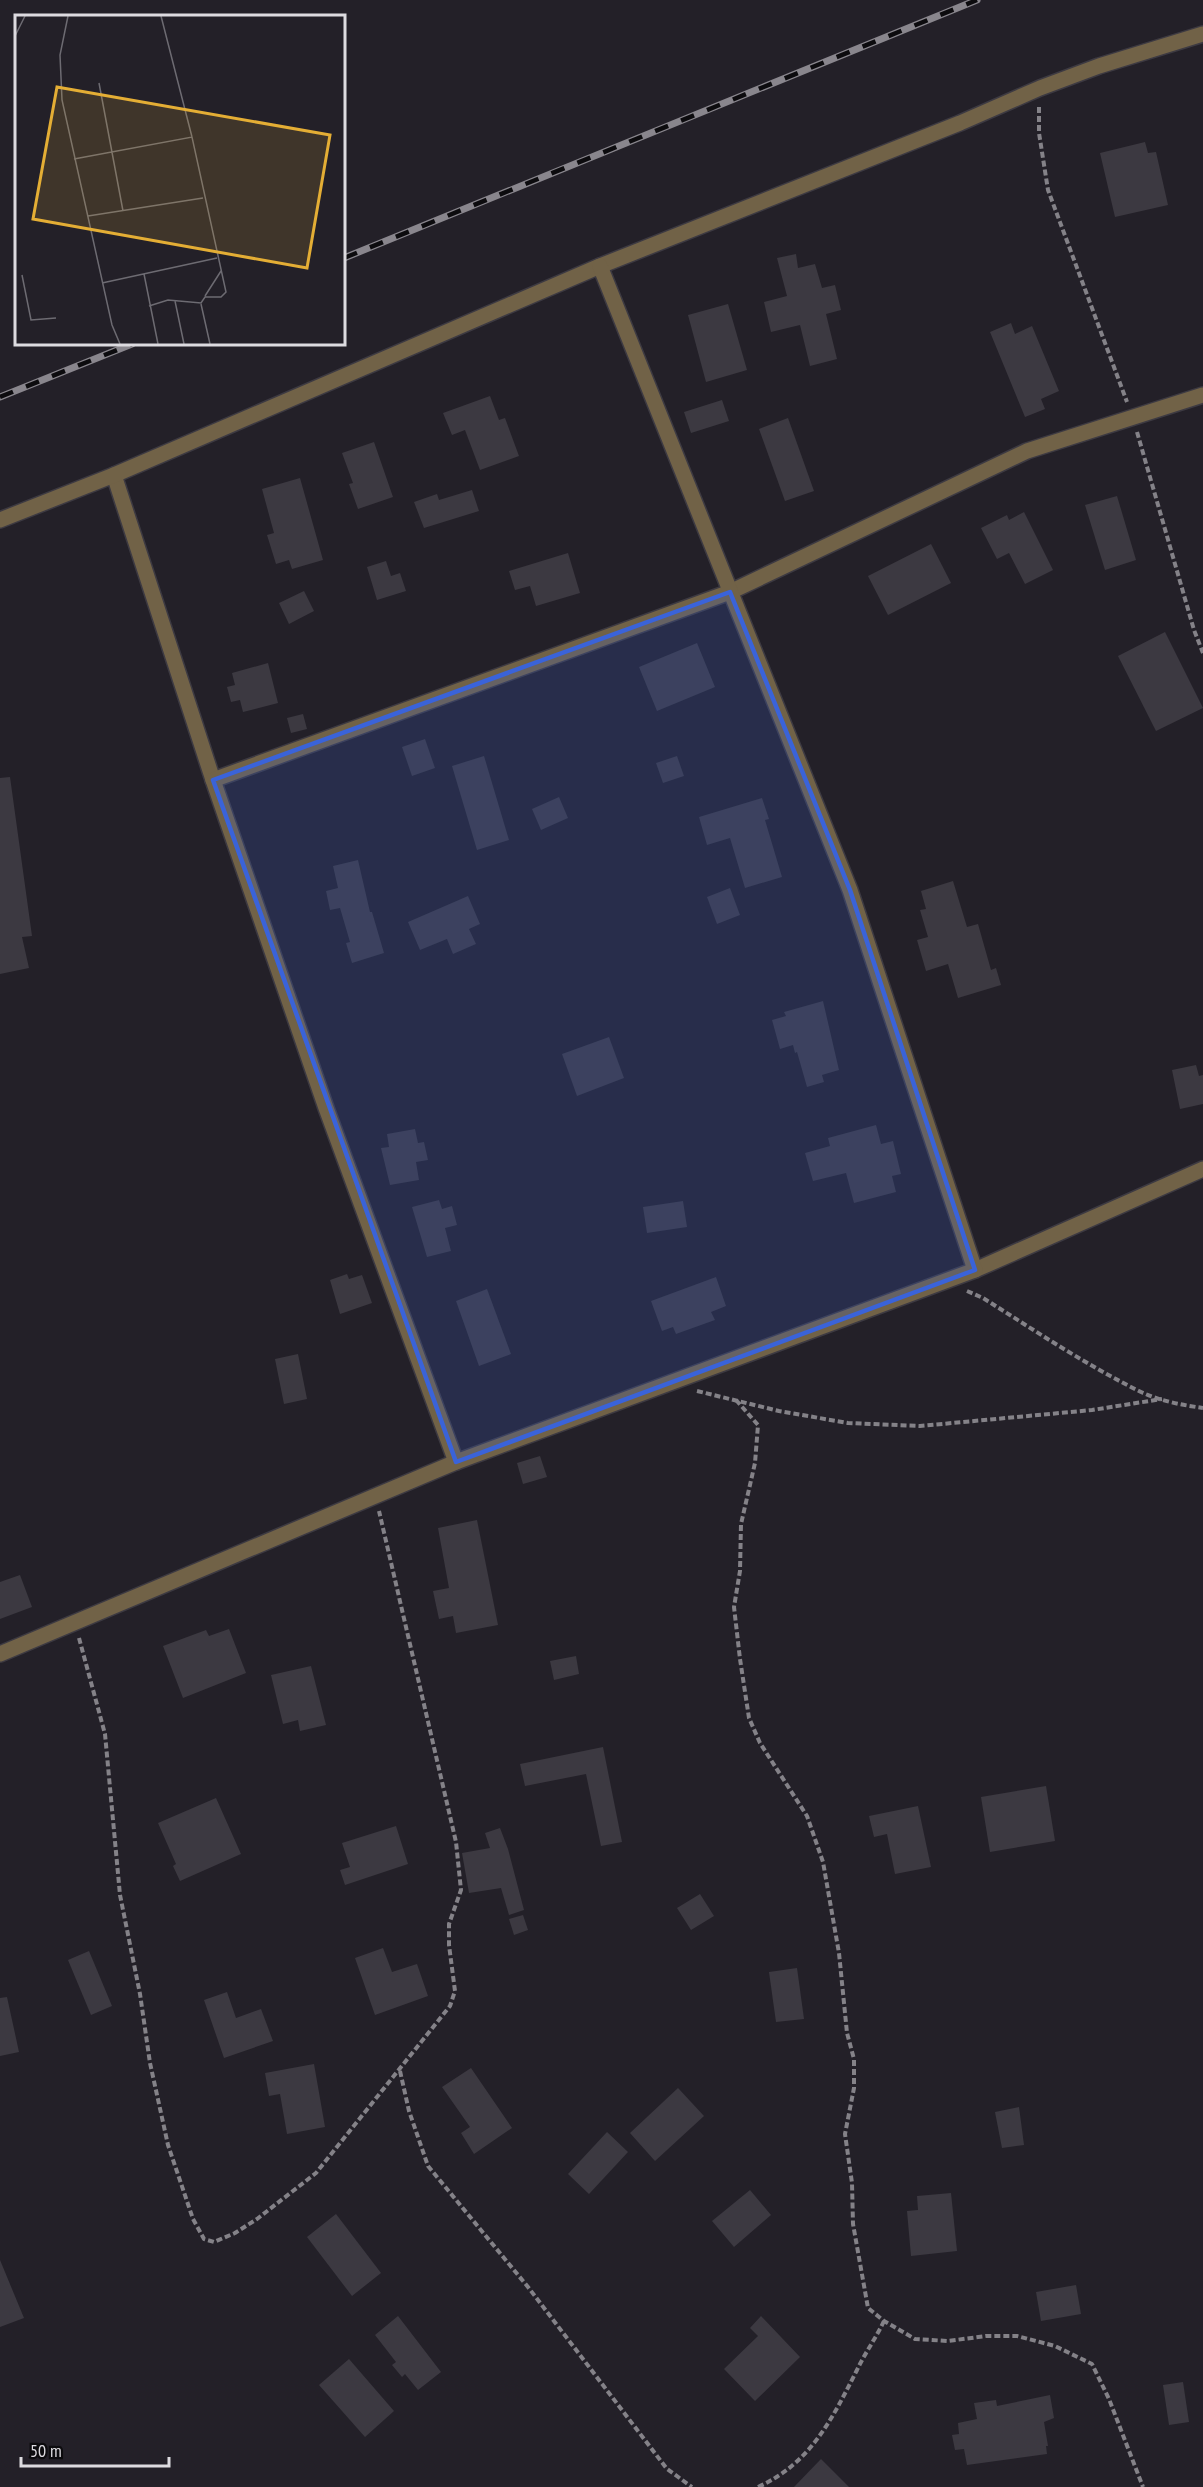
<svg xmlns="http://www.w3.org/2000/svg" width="1203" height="2487" viewBox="0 0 1203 2487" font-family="'PT Sans Narrow',sans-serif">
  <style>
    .building { fill: #3c3941 }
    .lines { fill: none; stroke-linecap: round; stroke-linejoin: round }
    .minor-casing { stroke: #3d3a42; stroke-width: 18 }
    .path { stroke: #848288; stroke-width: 4; stroke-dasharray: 6 3; stroke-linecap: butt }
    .minor { stroke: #716247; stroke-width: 15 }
    .rail-casing { stroke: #89868d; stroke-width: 7 }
    .rail { stroke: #0c0b0e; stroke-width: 4.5; stroke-dasharray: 14; stroke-linecap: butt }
    .marked { fill: #3a63d9; fill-opacity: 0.2; stroke: #3a63d9; stroke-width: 4.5; stroke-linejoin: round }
    .inset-road { fill: none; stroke: #6d6b72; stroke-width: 1.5 }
    .view { fill: #e4ae35; fill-opacity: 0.15; stroke: #e4ae35; stroke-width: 3 }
    .inset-edge { fill: none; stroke: #dddbe0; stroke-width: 3 }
  </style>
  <rect width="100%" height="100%" fill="#232028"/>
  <g class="building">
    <polygon points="1145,142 1148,153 1156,152 1168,205 1115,217 1100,153"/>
    <polygon points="796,254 798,268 815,264 822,288 835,285 841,310 826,314 837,359 810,366 800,325 771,332 764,302 787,296 777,258"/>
    <polygon points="728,304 747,370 706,382 688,315"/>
    <polygon points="1011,323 1015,334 1032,326 1059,391 1041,399 1045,409 1025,417 990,332"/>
    <polygon points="490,396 499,420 505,418 519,456 480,470 465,430 452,435 443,413"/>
    <polygon points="722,400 729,421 691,433 684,412"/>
    <polygon points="788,418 814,491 785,501 759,429"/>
    <polygon points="374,442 393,497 358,509 349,484 353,483 342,453"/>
    <polygon points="300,478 323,560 292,569 289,560 276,564 267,535 274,533 262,489"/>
    <polygon points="472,490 479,511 424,528 414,502 437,494 439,500"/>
    <polygon points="1117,496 1136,560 1105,570 1085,505"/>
    <polygon points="1024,512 1053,570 1025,584 1009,553 997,559 981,528 1007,515 1009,520"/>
    <polygon points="931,544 951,583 888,615 868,576"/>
    <polygon points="568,553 580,593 536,606 530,586 515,590 509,571"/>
    <polygon points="386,561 391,576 400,573 406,591 377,600 367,567"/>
    <polygon points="304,591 314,611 289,624 279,603"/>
    <polygon points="1165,632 1203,708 1156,731 1118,656"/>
    <polygon points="697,643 715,687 657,711 639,667"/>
    <polygon points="268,663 278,703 243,712 240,700 231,702 227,687 235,685 232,673"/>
    <polygon points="303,714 307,729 291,733 287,718"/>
    <polygon points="425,739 435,768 412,776 402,747"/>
    <polygon points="484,756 509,840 477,850 452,766"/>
    <polygon points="677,756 684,776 663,783 656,763"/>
    <polygon points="10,777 32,936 22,937 29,968 0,974 0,778"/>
    <polygon points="559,797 568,818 541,830 532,809"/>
    <polygon points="762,798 769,819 765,820 782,877 745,888 730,838 707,845 699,817"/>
    <polygon points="358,860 370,912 372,912 384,953 352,963 346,943 350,942 340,908 330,910 326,891 338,888 333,866"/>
    <polygon points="953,881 967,927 978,924 991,970 996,968 1001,985 958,998 948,964 926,971 917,940 928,937 920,910 926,909 921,891"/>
    <polygon points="730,888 740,915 717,924 707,897"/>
    <polygon points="468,896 480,924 469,929 476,944 453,954 447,939 420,950 408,922"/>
    <polygon points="823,1001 839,1070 822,1075 824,1082 807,1087 797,1052 795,1053 793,1045 780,1049 772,1020 786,1016 784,1012"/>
    <polygon points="609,1037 624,1078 577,1096 562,1054"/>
    <polygon points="1196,1065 1199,1076 1203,1075 1203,1104 1180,1109 1172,1070"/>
    <polygon points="876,1125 881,1144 893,1141 901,1174 892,1176 896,1192 854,1203 846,1173 813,1181 805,1153 830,1146 828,1138"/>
    <polygon points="415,1129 418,1143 424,1142 428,1160 416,1162 419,1180 390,1185 381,1148 389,1147 387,1134"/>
    <polygon points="439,1200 442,1209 452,1206 457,1225 445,1228 451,1251 427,1257 412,1207"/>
    <polygon points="683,1201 687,1227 647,1233 643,1207"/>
    <polygon points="347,1274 349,1279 362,1275 372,1303 340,1314 330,1280"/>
    <polygon points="716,1277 726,1306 711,1312 715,1320 676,1334 673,1327 662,1331 651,1301"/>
    <polygon points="487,1289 511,1354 479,1366 456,1301"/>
    <polygon points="298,1354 307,1399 284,1404 275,1359"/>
    <polygon points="540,1456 547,1477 523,1484 517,1463"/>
    <polygon points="477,1520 498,1625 456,1633 453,1616 439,1619 433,1591 449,1588 438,1528"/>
    <polygon points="20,1575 32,1607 0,1619 0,1582"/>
    <polygon points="229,1629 246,1673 183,1698 163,1646 206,1630 209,1636"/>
    <polygon points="576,1656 579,1674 554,1680 550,1661"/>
    <polygon points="311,1666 326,1725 300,1731 298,1720 283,1724 271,1675"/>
    <polygon points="603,1747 622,1842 601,1846 586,1774 525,1786 520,1764"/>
    <polygon points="1046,1786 1055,1841 990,1852 981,1797"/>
    <polygon points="216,1798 241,1854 180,1881 173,1866 176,1864 158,1823"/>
    <polygon points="918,1806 931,1867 895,1874 887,1834 874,1837 869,1816"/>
    <polygon points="396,1826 408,1864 345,1885 340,1870 350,1867 342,1843"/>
    <polygon points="500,1828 508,1849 524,1910 509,1915 501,1888 469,1893 462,1853 490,1848 485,1833"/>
    <polygon points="700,1894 714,1916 691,1930 677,1908"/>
    <polygon points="523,1915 528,1930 514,1935 509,1919"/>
    <polygon points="383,1948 392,1972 417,1964 428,1996 375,2015 355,1958"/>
    <polygon points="89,1951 112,2006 91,2015 68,1960"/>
    <polygon points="797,1968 804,2019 776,2022 769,1972"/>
    <polygon points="227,1992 236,2018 261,2009 273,2041 224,2058 204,2000"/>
    <polygon points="7,1997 19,2052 0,2056 0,1998"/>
    <polygon points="314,2064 325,2127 287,2134 280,2094 269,2096 265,2073"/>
    <polygon points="471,2068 512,2128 474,2154 461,2133 470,2127 442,2087"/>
    <polygon points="678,2088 704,2116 655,2161 630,2133"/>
    <polygon points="1019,2107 1024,2145 1002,2148 995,2112"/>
    <polygon points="607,2132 628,2152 589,2194 568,2174"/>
    <polygon points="750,2190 771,2215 734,2247 712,2221"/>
    <polygon points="951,2193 957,2251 911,2256 907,2211 918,2210 917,2196"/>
    <polygon points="336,2214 381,2273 352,2296 307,2237"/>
    <polygon points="0,2260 24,2318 0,2327"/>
    <polygon points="1076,2285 1081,2314 1041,2321 1036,2292"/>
    <polygon points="398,2316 441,2372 418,2390 405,2374 402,2377 392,2365 396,2362 375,2335"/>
    <polygon points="761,2316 800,2357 755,2401 724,2369 758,2336 750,2328"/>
    <polygon points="349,2359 394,2411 365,2437 319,2385"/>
    <polygon points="1183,2382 1189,2422 1169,2425 1163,2385"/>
    <polygon points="1050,2395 1054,2418 1044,2422 1048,2446 1046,2446 1047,2454 967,2465 964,2449 955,2450 952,2435 959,2434 958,2423 977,2419 974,2403 996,2400 997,2406"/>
    <polygon points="821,2459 849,2487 794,2487"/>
  </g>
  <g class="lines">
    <defs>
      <g id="minor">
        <polyline points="114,475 213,780 326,1108 456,1462"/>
        <polyline points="0,520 114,475 600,266 960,123 1040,88 1099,66 1203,34"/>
        <polyline points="213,780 730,592 1027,451 1203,395"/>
        <polyline points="975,1270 1203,1169"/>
        <polyline points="0,1654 456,1462 975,1270 850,890 600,266"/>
      </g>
    </defs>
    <use href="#minor" class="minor-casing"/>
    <g class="path">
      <polyline points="1039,107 1039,133 1048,190 1127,402"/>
      <polyline points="1137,432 1194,630 1203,653"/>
      <path d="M967,1291L983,1298C1034,1330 1086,1365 1141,1392C1160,1401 1182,1405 1203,1408"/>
      <polyline points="697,1391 779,1411 848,1423 920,1426 1092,1410 1162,1399"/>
      <polyline points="736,1400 758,1425 755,1463 741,1524 740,1571 734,1607 740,1659 749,1718 760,1743 807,1816 823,1862 839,1953 847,2033 854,2059 854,2088 845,2134 852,2183 853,2224 868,2308 884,2321 915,2339 948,2341 986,2336 1017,2336 1055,2346 1092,2364 1109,2399 1143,2487"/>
      <polyline points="79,1638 105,1734 120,1895 140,1994 150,2063 168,2145 193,2219 204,2239 214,2242 235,2233 257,2219 316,2173 450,2006 455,1991 449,1945 449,1924 461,1890 456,1842 379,1511"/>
      <polyline points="400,2071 409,2111 428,2166 528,2287 667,2469 692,2487"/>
      <path d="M758,2487C811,2463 832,2419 857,2370C865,2353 876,2338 884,2321"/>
    </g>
    <use href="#minor" class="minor"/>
    <defs>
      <g id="rail">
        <polyline points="344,258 977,0"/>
        <polyline points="0,397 132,344"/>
      </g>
    </defs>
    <use href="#rail" class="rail-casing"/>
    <use href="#rail" class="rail"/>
  </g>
  <path class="marked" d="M730,592L850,890L975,1270L456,1462L213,780Z"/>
  <g transform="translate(15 15)">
    <rect width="330" height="330" fill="#232028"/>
    <path class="inset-road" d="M53,1L45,40L47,85L97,310L105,329M146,1L177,122M0,21L10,1M84,68L108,196M59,144L177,122L211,277L206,282H190L186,288L153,285L134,291M73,201L188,183M129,259L143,329M7,260L16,305L41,303M87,268L202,243M190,281L206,256M160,286L169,329M186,289L195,329"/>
    <path class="view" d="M42,72L315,120L292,253L18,204Z"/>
    <rect width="330" height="330" class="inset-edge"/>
  </g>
  <path d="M21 2457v9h148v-9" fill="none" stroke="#dddbe0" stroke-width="3"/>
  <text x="30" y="2457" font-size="18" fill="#dddbe0" stroke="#0c0b0e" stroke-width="4.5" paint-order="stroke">50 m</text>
</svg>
